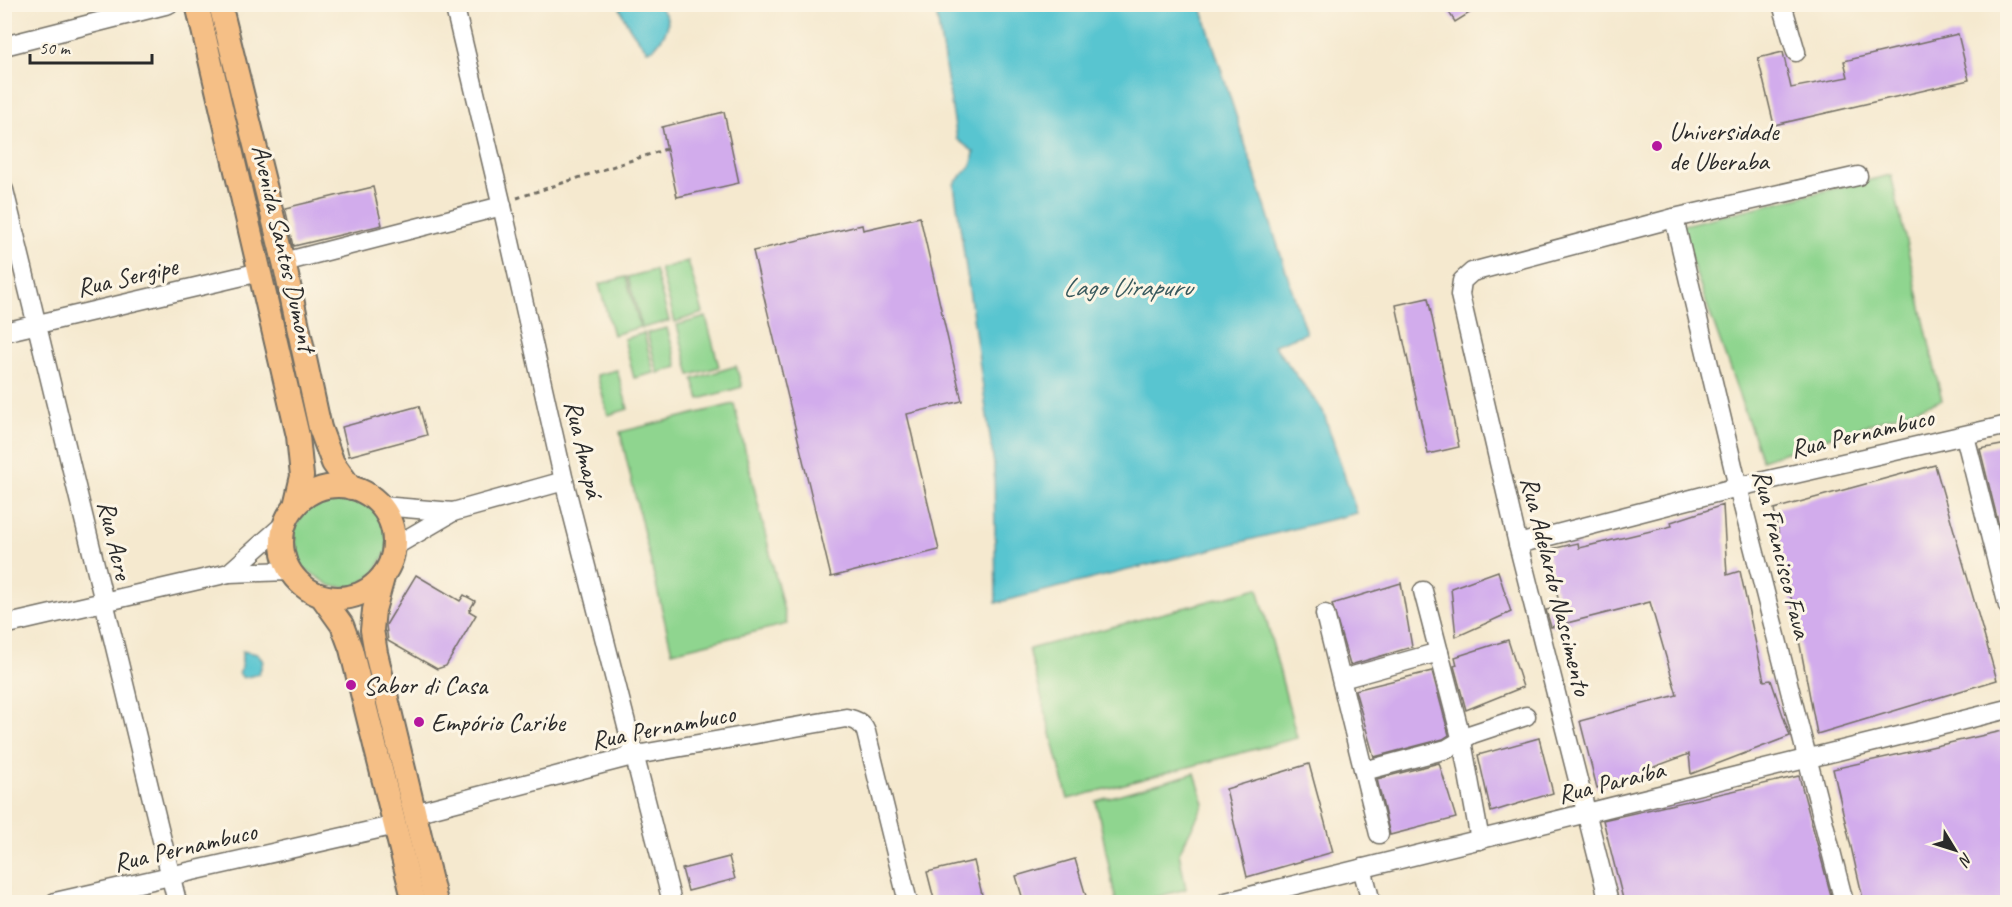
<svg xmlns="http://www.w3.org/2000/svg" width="2012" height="907" viewBox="0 0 2012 907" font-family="Caveat,sans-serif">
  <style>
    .green { fill: #8fd58f; stroke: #5d805d; stroke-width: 1.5 }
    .water { fill: #58c5d0; stroke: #42787e; stroke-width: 1.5 }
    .building { fill: #d2acec }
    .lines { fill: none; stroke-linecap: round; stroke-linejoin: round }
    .minor-casing { stroke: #726e64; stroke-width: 21 }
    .major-casing { stroke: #726e64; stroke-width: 26 }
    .path { stroke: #726e64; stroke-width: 3; stroke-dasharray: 4.5 4.5; stroke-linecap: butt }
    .minor { stroke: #fff; stroke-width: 18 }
    .major { stroke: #f5bf86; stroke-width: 22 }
    .poi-dot { fill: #b5179e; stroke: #fcf5e5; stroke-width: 2 }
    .labels { text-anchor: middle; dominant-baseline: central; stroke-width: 6; stroke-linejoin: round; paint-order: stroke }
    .poi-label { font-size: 26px; fill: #2b2b2b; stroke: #fcf5e5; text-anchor: start }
    .street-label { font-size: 26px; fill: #2b2b2b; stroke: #fcf5e5 }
    .water-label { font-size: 27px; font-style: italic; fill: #38595d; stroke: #fcf5e5 }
  </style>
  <rect width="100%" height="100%" fill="#fcf5e5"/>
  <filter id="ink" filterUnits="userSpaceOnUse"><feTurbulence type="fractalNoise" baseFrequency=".0167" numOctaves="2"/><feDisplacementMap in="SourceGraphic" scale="12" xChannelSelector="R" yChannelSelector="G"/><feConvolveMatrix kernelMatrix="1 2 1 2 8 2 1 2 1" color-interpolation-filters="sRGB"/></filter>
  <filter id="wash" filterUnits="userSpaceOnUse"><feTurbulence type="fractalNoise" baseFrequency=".008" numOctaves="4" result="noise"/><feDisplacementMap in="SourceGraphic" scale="24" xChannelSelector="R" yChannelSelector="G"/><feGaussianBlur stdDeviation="1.35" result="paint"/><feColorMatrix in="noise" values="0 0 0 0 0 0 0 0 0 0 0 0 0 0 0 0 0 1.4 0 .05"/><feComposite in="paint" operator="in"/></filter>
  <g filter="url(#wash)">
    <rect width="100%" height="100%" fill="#f5e9cf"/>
    <g class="green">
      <polygon points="1891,175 1942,400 1762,460 1679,226"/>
      <polygon points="688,261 703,313 675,322 660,269"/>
      <polygon points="655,270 669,321 642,328 628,277"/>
      <polygon points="626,277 640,327 613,335 599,284"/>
      <polygon points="706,317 719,367 690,375 677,325"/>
      <polygon points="667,328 678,367 658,373 647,333"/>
      <polygon points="644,333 654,373 634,378 624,339"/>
      <polygon points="736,366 742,387 699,399 693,379"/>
      <polygon points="617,370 628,409 608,415 597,375"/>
      <polygon points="734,404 787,624 672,652 620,432"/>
      <polygon points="331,493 351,495 380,514 389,548 373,575 354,587 331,586 301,566 293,532 306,508"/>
      <polygon points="1258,588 1297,738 1068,799 1029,649"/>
      <polygon points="1195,773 1204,804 1179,853 1186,889 1138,902 1116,902 1096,801"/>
    </g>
    <g class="water">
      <path d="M619,5H657C676,21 667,33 653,49L647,50C635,36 624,22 619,5Z"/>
      <polygon points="1197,5 1201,7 1306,333 1274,345 1323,411 1357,513 996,603 994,465 954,184 972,164 974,152 957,139 935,5"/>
      <polygon points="242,651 257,654 263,661 259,674 243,678 239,673 242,666"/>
    </g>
    <g id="blocks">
      <g class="building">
        <polygon points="1444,4 1484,4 1455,22"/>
        <polygon points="1958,34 1969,80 1774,125 1758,58 1783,52 1791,88 1848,77 1844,61"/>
        <polygon points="724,112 739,183 677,197 662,127"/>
        <polygon points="373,187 382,225 294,246 285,208"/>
        <polygon points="920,217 962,401 907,414 939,550 831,577 753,251 862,225 863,230"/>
        <polygon points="1428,298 1459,447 1428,454 1396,305"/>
        <polygon points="419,406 427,435 349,456 342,427"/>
        <polygon points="2007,444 2007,558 1980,449"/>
        <polygon points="1935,465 1997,680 1817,734 1774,509"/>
        <polygon points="1723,505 1727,575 1740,571 1764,681 1771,680 1790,736 1691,774 1689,754 1597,788 1580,721 1677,695 1650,602 1551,627 1546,610 1560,607 1547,550 1578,543 1579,548 1672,526 1671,522"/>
        <polygon points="1498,571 1511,612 1456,637 1451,588"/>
        <polygon points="416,575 460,601 464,595 475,601 469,611 476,615 446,666 437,669 388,641 386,625"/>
        <polygon points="1401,583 1412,647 1350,665 1332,604"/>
        <polygon points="1508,640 1523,687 1466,710 1454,666 1457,665 1455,657"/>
        <polygon points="1432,671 1449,735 1443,739 1374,757 1355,690"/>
        <polygon points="2007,730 2007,903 1864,903 1833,769"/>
        <polygon points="1539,738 1553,793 1491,812 1478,755"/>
        <polygon points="1439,763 1456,818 1390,835 1377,779"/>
        <polygon points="1309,764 1333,852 1247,877 1226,789"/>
        <polygon points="1799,776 1833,903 1624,903 1603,820"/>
        <polygon points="729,857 735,879 688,891 682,869"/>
        <polygon points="1075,859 1088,903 1024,903 1016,876"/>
        <polygon points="974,861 984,903 935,903 927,872"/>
      </g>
    </g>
  </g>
  <g filter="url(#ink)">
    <use href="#blocks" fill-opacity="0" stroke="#726e64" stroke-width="1.5"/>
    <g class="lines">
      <defs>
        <g id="minor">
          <polyline points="454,4 502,206 564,481 672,902"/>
          <polyline points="1782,4 1796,52"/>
          <polyline points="4,46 169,4"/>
          <polyline points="4,190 177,902"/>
          <polyline points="1674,218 1738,487 1844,902"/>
          <polyline points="284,262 502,206"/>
          <polyline points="4,332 260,272"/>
          <polyline points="1965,436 2008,606"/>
          <polyline points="382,506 453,512"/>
          <polyline points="1518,544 1738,487 2008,425"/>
          <polyline points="395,546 453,512 564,481"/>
          <polyline points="229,573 282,526"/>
          <polyline points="1423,591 1462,741 1480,840"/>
          <polyline points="1325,614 1379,834"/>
          <polyline points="4,625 229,573 289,571"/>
          <polyline points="1342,679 1439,652"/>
          <polyline points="1364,771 1447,749 1472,734 1526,716"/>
          <path d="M414,813L636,755L846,718C856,720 862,722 866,732L908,902"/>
          <polyline points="1362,868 1371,902"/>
          <polyline points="55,902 396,825"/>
          <polyline points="1226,902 2008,709"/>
          <polyline points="1609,902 1518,544 1460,295 1462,281 1472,272 1674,218 1858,176"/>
        </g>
        <g id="major">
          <polyline points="197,4 298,436 302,476 295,506"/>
          <polyline points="220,4 284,262 320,428 333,463 351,488"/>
          <circle cx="338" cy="542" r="56"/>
          <polyline points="384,574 374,610 372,630 376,653 436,902"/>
          <polyline points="322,597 342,625 351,649 414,902"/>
        </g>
      </defs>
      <use href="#minor" class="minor-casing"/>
      <use href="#major" class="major-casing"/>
      <polyline class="path" points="517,198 666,149"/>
      <use href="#minor" class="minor"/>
      <use href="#major" class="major"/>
    </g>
  </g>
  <g class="poi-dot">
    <circle cx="1657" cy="146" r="6"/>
    <circle cx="351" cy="685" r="6"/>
    <circle cx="419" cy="722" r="6"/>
  </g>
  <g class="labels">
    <g class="poi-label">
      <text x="1669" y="131">Universidade<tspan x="1669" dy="30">de Uberaba</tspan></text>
      <text x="363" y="685">Sabor di Casa</text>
      <text x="431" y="722">Empório Caribe</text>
    </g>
    <g class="street-label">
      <text transform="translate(284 248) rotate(77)">Avenida Santos Dumont</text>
      <text transform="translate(127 277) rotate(-13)">Rua Sergipe</text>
      <text transform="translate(1862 433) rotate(-13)">Rua Pernambuco</text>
      <text transform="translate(584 449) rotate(77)">Rua Amapá</text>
      <text transform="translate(115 540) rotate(77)">Rua Acre</text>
      <text transform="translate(1782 554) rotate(76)">Rua Francisco Fava</text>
      <text transform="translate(1556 586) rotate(76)">Rua Adelardo Nascimento</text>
      <text transform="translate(663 727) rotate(-11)">Rua Pernambuco</text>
      <text transform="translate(1611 782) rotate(-14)">Rua Paraíba</text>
      <text transform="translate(185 847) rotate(-13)">Rua Pernambuco</text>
    </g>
    <g class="water-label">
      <text x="1127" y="287">Lago Uirapuru</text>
    </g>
  </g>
  <rect width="2012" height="907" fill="none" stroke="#fcf5e5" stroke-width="24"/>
  <g transform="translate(1955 850) rotate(128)" stroke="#fcf5e5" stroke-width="4.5" paint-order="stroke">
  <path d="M0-4.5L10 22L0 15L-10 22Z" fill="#2b2b2b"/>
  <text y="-9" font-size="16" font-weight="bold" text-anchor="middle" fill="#2b2b2b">N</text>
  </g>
  <path d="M30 54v9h122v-9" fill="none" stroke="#2b2b2b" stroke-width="3"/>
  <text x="39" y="54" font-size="18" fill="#2b2b2b" stroke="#fcf5e5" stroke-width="4.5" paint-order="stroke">50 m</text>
</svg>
